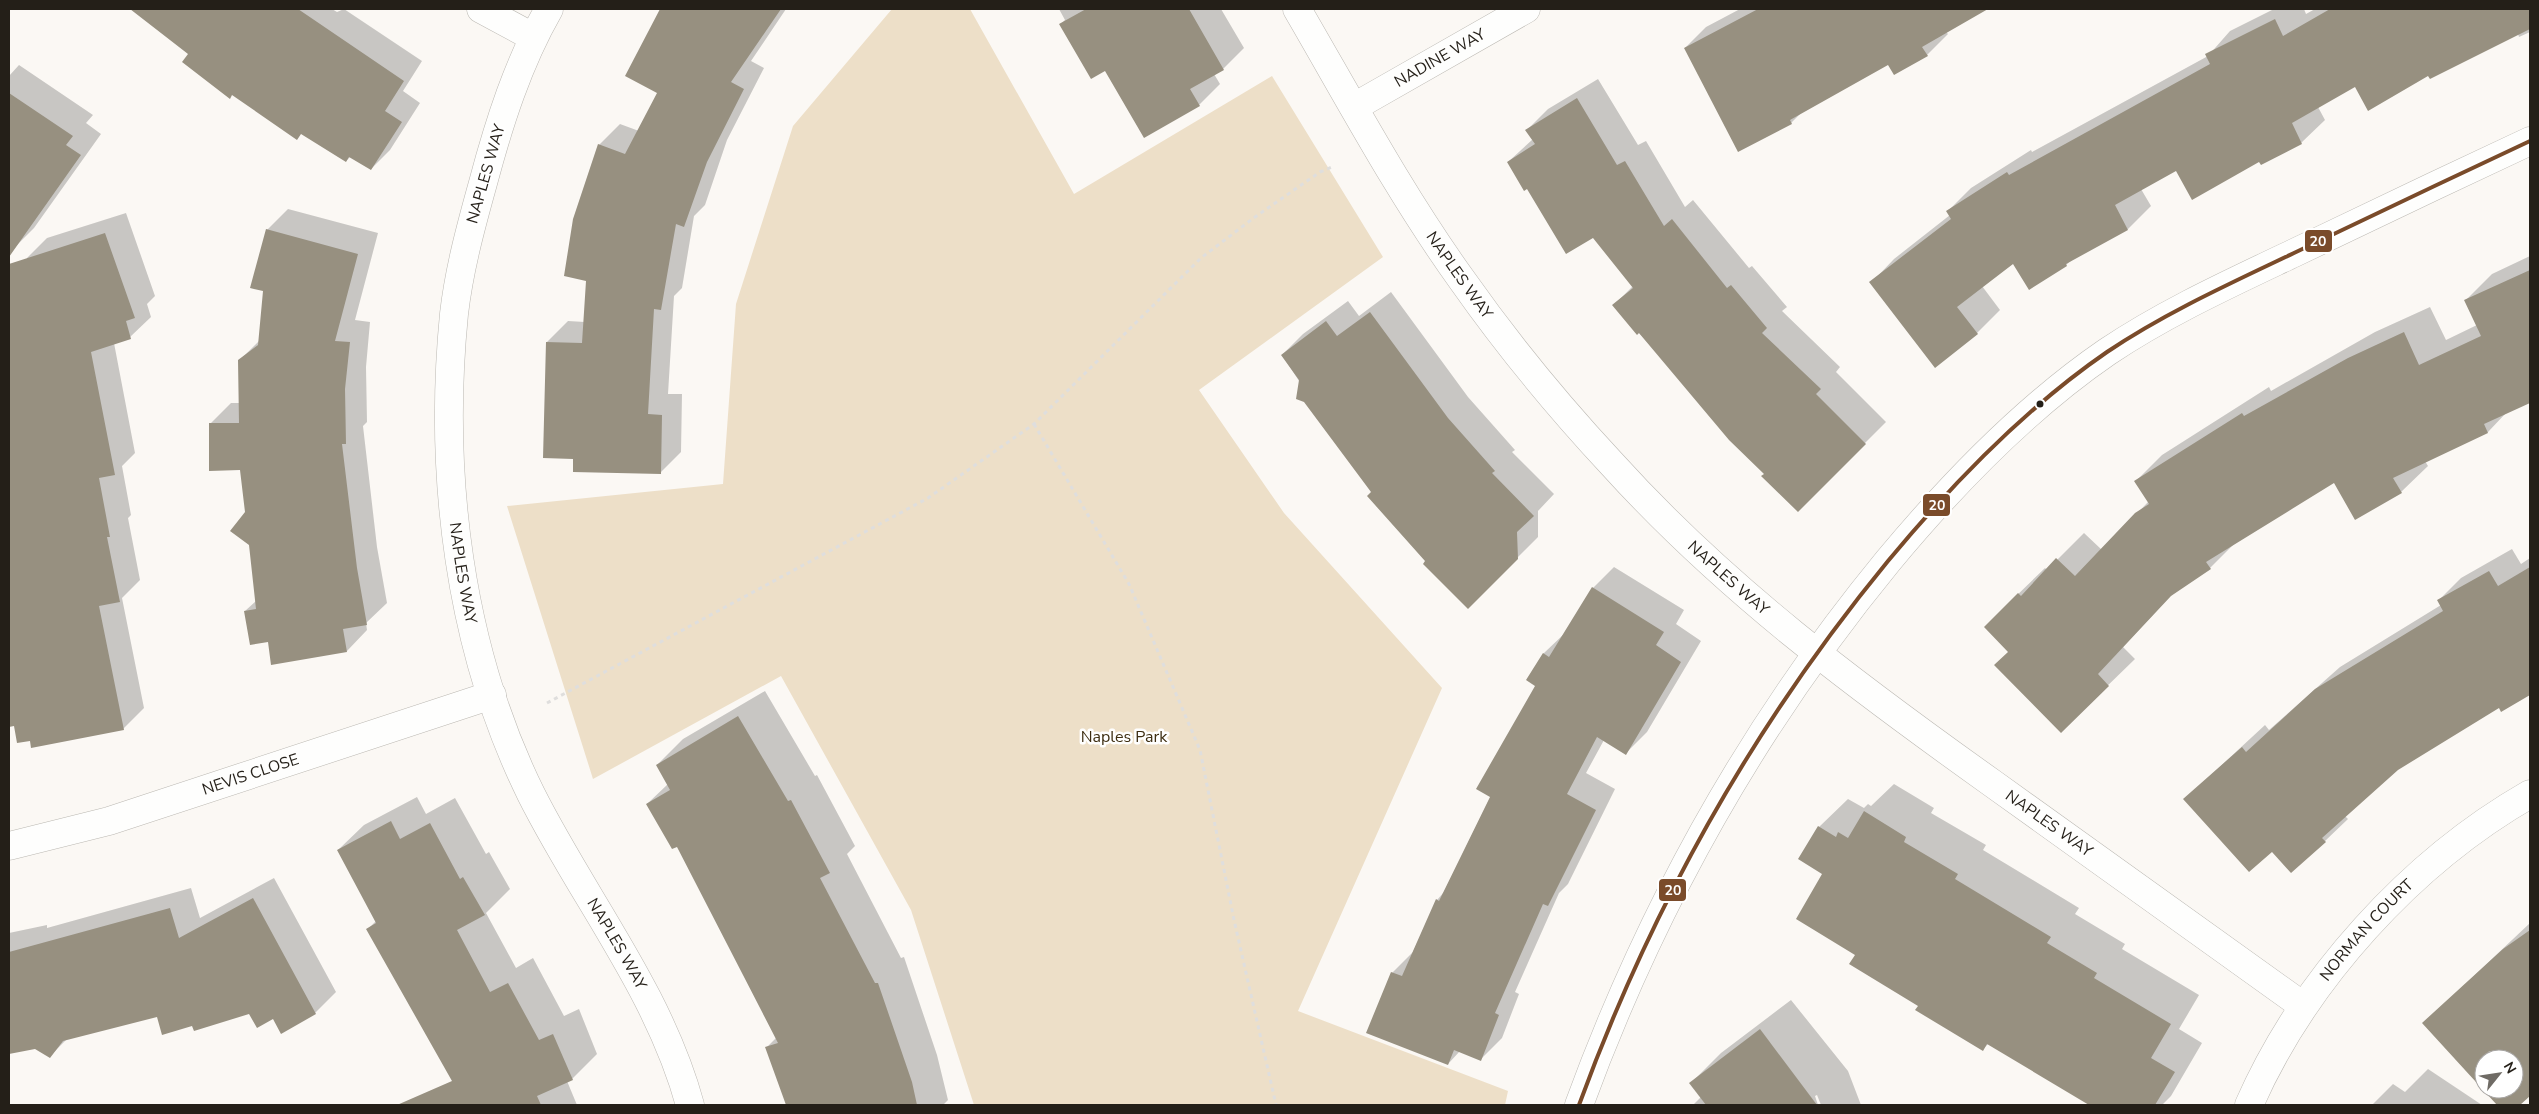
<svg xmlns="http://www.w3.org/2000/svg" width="2539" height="1114" viewBox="0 0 2539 1114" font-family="'Nunito Sans',sans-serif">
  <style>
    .green { fill: #eddfc8 }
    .shadow { fill: #0003; fill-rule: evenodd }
    .building { fill: #979080; fill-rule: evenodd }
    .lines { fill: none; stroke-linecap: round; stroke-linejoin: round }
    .street-casing { stroke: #bbb8b2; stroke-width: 29 }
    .secondary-casing { stroke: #bbb8b2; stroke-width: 29 }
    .path { stroke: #dfdedd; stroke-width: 3; stroke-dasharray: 4 4; stroke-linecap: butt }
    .street { stroke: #fefefd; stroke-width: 28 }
    .secondary { stroke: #fefefd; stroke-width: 28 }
    .bus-1-casing { stroke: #fff; stroke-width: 8 }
    .bus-1 { stroke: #7a4b2a; stroke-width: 4 }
    .bus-dot { fill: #241f18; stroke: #fff; stroke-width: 2 }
    .labels { text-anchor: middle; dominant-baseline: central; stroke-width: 5; stroke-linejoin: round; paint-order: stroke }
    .street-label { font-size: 16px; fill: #241f18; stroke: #fff }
    .park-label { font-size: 16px; fill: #3d2d11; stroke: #fff }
    .line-badge { stroke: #fff; stroke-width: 2 }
    .badge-label { font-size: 14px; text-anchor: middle; font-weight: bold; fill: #fff }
  </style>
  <rect width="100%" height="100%" fill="#fbf8f4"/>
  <polygon class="green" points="892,9 970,9 1074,194 1272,76 1383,257 1199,390 1284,513 1442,688 1298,1011 1508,1091 1505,1105 974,1105 911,910 781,676 593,779 507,506 723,484 736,304 793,126"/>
  <g class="shadow">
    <polygon points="132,9 332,9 337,12 344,9 422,61 403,91 420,103 390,150 371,169 351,156 346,161 190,54"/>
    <polygon points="660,9 786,9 751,61 764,68 727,140 705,205 694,216 682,288 674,296 668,394 682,394 681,452 660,473 574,457 547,342 568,321 585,322 599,145 620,124 639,131 658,92"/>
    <polygon points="1059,9 1221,9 1244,48 1223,69 1214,74 1220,84 1199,105 1105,69 1061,24 1065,20"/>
    <polygon points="1740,9 1986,9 1946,32 1948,34 1927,55 1888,63 1802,112 1791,123 1685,48 1706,27"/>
    <polygon points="2274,9 2304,9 2306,14 2315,9 2530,9 2530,32 2519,37 2518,34 2429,74 2355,85 2318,107 2325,120 2301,143 2261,163 2260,161 2177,169 2141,189 2151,206 2128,229 2073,259 2066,265 2014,263 1982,286 2000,310 1977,333 1871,283 1894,259 1950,215 1948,211 1971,188 2031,150 2032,152 2208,56 2230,31"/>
    <polygon points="19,65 93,115 86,123 101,134 34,228 13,249 9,246 9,76"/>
    <polygon points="1598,79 1638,145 1646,141 1685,207 1693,200 1749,268 1752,266 1787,307 1782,311 1840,367 1836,372 1886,422 1798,510 1614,305 1633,286 1593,237 1528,188 1508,162 1533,139 1527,130 1548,109"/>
    <polygon points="288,209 378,233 355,320 370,322 366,367 367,422 363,426 377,547 387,603 366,623 367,630 347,651 269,640 245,611 257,600 241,469 210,424 231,403 240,403 239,361 259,341 265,290 267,230"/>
    <polygon points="126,213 155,296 147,304 151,317 130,337 114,343 135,453 122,466 131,515 128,518 140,580 122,598 144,708 123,729 31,740 15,724 9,725 9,650 15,644 9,612 9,535 17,527 9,490 9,386 21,374 9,337 9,289 25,273 27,258 47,238"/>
    <polygon points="2530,256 2530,402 2506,413 2488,432 2425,461 2428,466 2401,492 2334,481 2237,541 2210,568 2174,592 2123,647 2135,659 2061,731 2009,651 2012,600 2045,568 2047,570 2084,533 2102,550 2149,501 2135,482 2162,455 2269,387 2271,391 2375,332 2430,307 2446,340 2477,325 2466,300 2492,274"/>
    <polygon points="1391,292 1468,397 1515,450 1512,452 1554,494 1538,511 1538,537 1468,607 1427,561 1372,492 1282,355 1303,334 1348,301 1359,316"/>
    <polygon points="2512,549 2521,564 2530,558 2530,694 2502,710 2500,706 2398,769 2345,816 2348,819 2325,841 2272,850 2185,799 2265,725 2269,730 2340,667 2441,605 2439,600 2461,578"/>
    <polygon points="1614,567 1684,610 1676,624 1701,641 1647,732 1626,753 1604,740 1586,773 1615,789 1568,884 1559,893 1515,992 1519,994 1502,1038 1481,1059 1460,1051 1448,1064 1392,973 1413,952 1437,900 1444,892 1491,796 1537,686 1527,680 1544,653 1565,633 1593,588"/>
    <polygon points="765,691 815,776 817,775 855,846 847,854 901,958 904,957 937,1055 948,1100 943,1105 800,1105 798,1095 767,1047 777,1037 677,845 647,804 668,784 657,765 683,739"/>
    <polygon points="1894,784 1934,808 1931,813 1986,845 1983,850 2079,908 2075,914 2125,944 2122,949 2199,995 2179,1029 2202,1043 2171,1096 2162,1105 2092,1105 1989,1043 1983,1049 1857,955 1824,873 1819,827 1848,799 1864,808 1868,804 1871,806"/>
    <polygon points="417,797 426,814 455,798 486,854 489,852 510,889 486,913 516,968 533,958 564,1016 579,1009 597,1054 572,1079 567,1081 577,1105 456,1105 450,1083 453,1081 368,929 376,921 338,850 364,825"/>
    <polygon points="274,878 336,992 315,1013 273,1017 250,1012 193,1024 158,1015 67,1039 50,1056 35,1048 9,1053 9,933 47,925 47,928 191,888 200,918"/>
    <path d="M2530,923V1094L2518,1105H2498L2424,1023ZM2484,1059H2514V1089H2484Z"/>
    <polygon points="1791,1000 1848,1071 1861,1105 1821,1105 1817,1095 1815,1096 1818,1105 1693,1105 1701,1097 1691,1083 1721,1053"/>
    <polygon points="2428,1069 2482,1105 2372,1105 2393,1084 2405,1092"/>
  </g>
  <g class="building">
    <polygon points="130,9 298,9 404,81 385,111 402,122 371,170 349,157 346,162 301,134 297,140 232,95 230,99 182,62 188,54"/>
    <polygon points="660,9 781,9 731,82 744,89 707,162 684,227 676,224 661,310 654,309 648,414 662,415 661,474 573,472 573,459 543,458 546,342 582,343 586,281 564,276 573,219 598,144 625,154 657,93 625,76"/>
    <polygon points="1086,9 1189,9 1224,70 1190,89 1200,106 1144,138 1105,71 1091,79 1059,24"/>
    <polygon points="1758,9 1988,9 1922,47 1928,56 1894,75 1888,65 1790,120 1792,124 1738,152 1684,48"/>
    <polygon points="2330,9 2530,9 2530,29 2430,79 2428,76 2368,111 2355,87 2292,123 2302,144 2261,165 2259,162 2192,200 2176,171 2115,205 2128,230 2066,264 2067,266 2029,290 2013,264 1957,307 1978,334 1935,368 1869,282 1951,219 1946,211 2007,172 2009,175 2210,64 2205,54 2275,19 2283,36"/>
    <polygon points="9,93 73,136 66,145 81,155 9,257"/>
    <polygon points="1577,98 1617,165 1625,161 1664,226 1672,219 1727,288 1731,285 1767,328 1762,333 1821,389 1816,394 1866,444 1798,512 1761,476 1764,474 1729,440 1639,333 1637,335 1612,305 1633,288 1593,238 1566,254 1527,189 1524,191 1507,162 1535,144 1525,130"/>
    <polygon points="266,229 358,254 335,341 350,342 345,389 346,444 342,444 357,568 367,625 343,629 347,652 271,665 268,642 250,645 244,611 256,609 249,545 230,531 245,512 240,470 209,471 209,423 239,423 238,360 258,345 263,291 250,288"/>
    <polygon points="105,233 135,318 126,321 131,339 91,352 115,475 99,478 110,537 107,537 120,602 99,606 124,730 31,748 30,741 17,743 14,726 9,727 9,264"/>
    <polygon points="2530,270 2530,403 2484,424 2488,433 2393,478 2402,493 2355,520 2334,483 2206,562 2211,569 2171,596 2098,674 2109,686 2061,733 1994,665 2008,652 1984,627 2018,593 2021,596 2056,558 2075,576 2135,513 2149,504 2134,481 2242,413 2244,416 2348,358 2404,332 2419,365 2481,336 2464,300"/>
    <polygon points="1370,312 1448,418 1495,471 1492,473 1534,516 1517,532 1518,559 1468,609 1423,564 1425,561 1367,496 1371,492 1304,402 1296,399 1299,380 1281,355 1326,321 1337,336"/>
    <polygon points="2530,567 2530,695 2501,712 2499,708 2398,770 2322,838 2326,842 2291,873 2272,852 2249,872 2183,799 2242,747 2246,752 2315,689 2443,611 2437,600 2489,571 2498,586"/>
    <polygon points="1592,587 1664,632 1656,645 1681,662 1626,755 1597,737 1567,794 1596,810 1548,906 1543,904 1495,1013 1499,1015 1481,1061 1454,1050 1448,1065 1366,1033 1391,972 1402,976 1436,899 1439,901 1490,797 1476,789 1535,686 1526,680 1543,653 1549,657"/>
    <polygon points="738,716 788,801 791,800 830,873 820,878 875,983 878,983 912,1082 917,1105 786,1105 765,1047 778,1043 677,847 672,849 646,804 670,790 656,765"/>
    <polygon points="1864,811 1906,837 1904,842 1958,874 1955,879 2051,937 2047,943 2097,973 2094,978 2171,1024 2151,1058 2175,1072 2155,1105 2089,1105 1987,1044 1983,1051 1915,1010 1918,1006 1849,964 1855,955 1796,919 1822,874 1798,859 1818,826 1836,837 1838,832 1848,838"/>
    <polygon points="391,821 400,839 430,823 460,879 463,877 485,915 457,930 490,992 508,983 539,1040 553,1034 573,1080 537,1096 541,1105 397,1105 452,1081 366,929 376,923 337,850"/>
    <polygon points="253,898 316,1014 281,1034 273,1019 257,1028 249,1014 194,1031 192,1026 162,1035 157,1017 63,1041 50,1058 35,1049 9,1054 9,952 170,908 179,938"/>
    <path d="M2530,930V1096L2520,1105H2497L2422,1023L2503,949ZM2484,1059H2514V1089H2484Z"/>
    <polygon points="1760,1029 1817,1105 1706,1105 1689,1083"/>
  </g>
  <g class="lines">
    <defs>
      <g id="street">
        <polyline points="481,9 533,37"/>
        <path id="s1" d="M549,9C518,63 499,123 483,183C471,226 459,270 454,314C438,475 459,648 531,794C583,898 659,991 690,1105"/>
        <path id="s2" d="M1297,9C1350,100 1400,194 1462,280C1507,344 1558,406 1612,464C1725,589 1856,686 1992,783C2096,857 2200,931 2303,1006"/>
        <path id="s3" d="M1354,107L1526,9"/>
        <path id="s4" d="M9,846L109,821L492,695"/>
        <path id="s5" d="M2249,1105C2304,980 2411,862 2530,794"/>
      </g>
      <path id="secondary" d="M1579,1105C1651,908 1754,724 1888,561C1952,484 2024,409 2107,352C2165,313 2231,283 2294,253C2373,215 2451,178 2530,141"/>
    </defs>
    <use href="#street" class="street-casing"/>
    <use href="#secondary" class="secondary-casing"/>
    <g class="path">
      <polyline points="1034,424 1129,584 1200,750 1234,920 1276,1105"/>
      <polyline points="547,703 928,498 1034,424 1201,258 1255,217 1320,172 1332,167"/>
    </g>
    <use href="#street" class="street"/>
    <use href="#secondary" class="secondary"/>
    <defs>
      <path id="bus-1" d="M1579,1105C1651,908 1754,724 1888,561C1952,484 2024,409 2107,352C2165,313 2231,283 2294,253C2373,215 2451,178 2530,141"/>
    </defs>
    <use href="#bus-1" class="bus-1-casing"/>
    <use href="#bus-1" class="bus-1"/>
  </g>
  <circle class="bus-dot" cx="2040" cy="404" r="4.5"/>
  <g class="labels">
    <g class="street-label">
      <text stroke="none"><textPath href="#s3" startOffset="99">NADINE WAY</textPath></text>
      <text transform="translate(486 174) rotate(-74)">NAPLES WAY</text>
      <text stroke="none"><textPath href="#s2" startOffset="312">NAPLES WAY</textPath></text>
      <text stroke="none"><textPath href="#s1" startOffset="581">NAPLES WAY</textPath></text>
      <text stroke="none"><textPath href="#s2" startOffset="718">NAPLES WAY</textPath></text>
      <text stroke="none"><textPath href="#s4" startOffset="252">NEVIS CLOSE</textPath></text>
      <text stroke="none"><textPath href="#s2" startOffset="1122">NAPLES WAY</textPath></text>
      <text stroke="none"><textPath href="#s5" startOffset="212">NORMAN COURT</textPath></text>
      <text stroke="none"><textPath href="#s1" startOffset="986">NAPLES WAY</textPath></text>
    </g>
    <g class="park-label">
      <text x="1124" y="737">Naples Park</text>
    </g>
  </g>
  <g class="line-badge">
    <rect x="2304" y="229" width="29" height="24" rx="5" fill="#7a4b2a"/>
    <rect x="1922" y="493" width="29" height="24" rx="5" fill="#7a4b2a"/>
    <rect x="1658" y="878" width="29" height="24" rx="5" fill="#7a4b2a"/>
  </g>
  <g class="badge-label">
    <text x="2318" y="246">20</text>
    <text x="1937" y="510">20</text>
    <text x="1673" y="895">20</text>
  </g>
  <rect width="2539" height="1114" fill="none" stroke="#241f18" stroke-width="20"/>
  <g transform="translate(2499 1074) rotate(60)"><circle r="24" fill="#ffffff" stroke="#a7a5a3"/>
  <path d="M0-4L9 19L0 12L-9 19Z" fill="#6f6b65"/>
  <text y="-8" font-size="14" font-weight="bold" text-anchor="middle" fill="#241f18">N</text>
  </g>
</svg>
